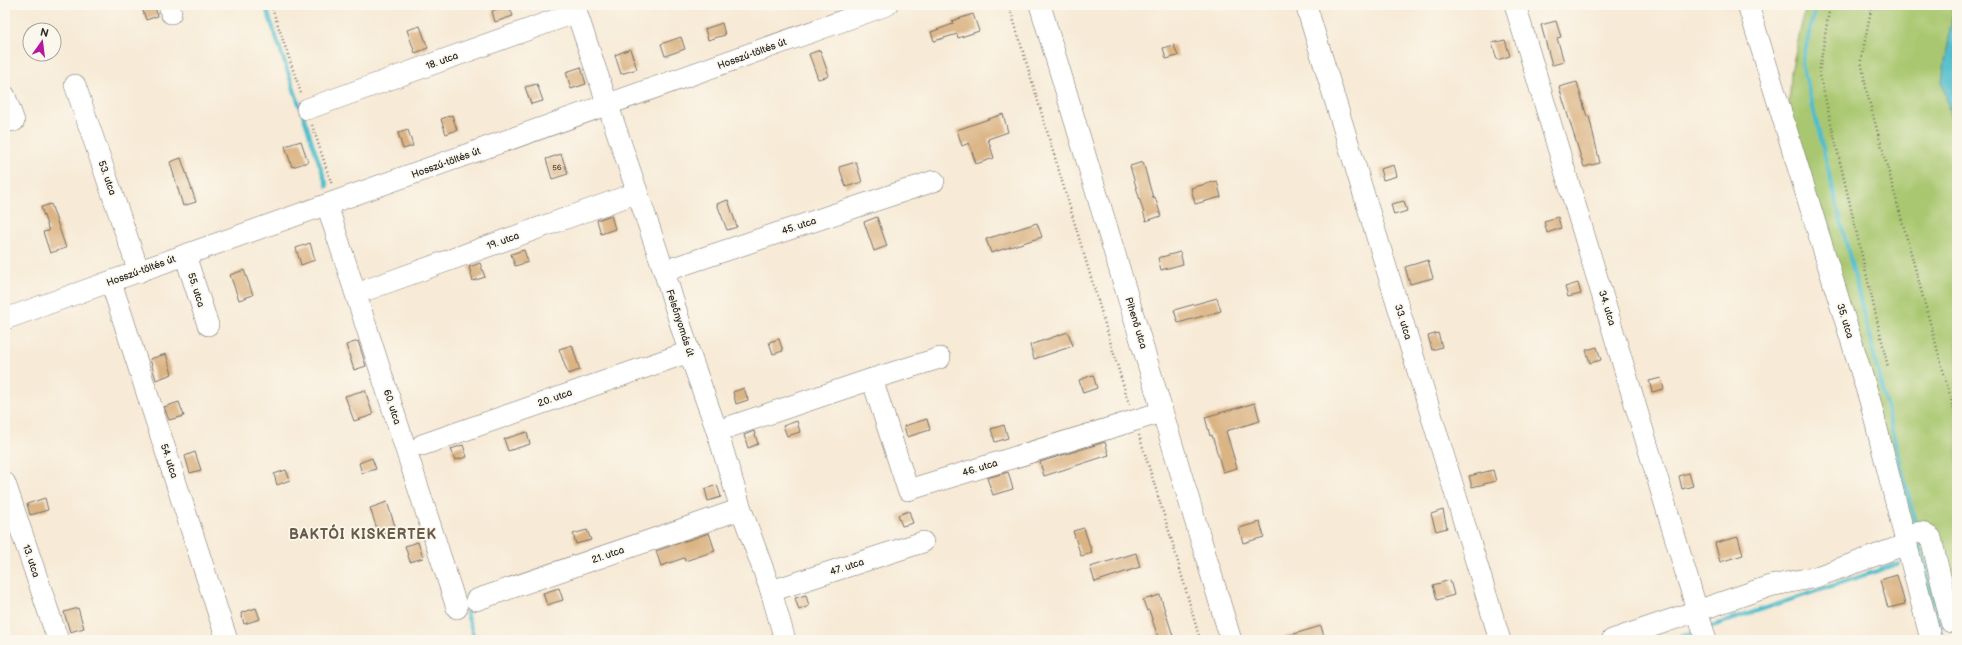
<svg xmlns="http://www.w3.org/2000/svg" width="1962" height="645" viewBox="0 0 1962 645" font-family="'Balsamiq Sans',sans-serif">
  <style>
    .green { fill: #a9c76f; stroke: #6a794d }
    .water { fill: #51bdcc; stroke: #3e747c }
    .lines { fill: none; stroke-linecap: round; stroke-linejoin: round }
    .stream { stroke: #51bdcc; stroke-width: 4 }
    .building { fill: #dbb484 }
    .minor-casing { stroke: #726e67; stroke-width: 22 }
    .path { stroke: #726e67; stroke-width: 2.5; stroke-dasharray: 1 3; stroke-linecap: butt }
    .minor { stroke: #fff; stroke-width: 21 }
    .labels { text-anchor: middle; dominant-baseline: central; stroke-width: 3.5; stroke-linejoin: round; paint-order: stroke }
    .number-label { font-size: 8px; fill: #574d41 }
    .street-label { font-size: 10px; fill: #2b2b2b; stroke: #fbf7ec }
    .district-label { font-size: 14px; font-weight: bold; letter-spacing: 1px; fill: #695b4a; stroke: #fbf7ec }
  </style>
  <rect width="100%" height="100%" fill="#fbf7ec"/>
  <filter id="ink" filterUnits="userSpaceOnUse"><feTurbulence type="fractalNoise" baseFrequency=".025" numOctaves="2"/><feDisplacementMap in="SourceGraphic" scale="8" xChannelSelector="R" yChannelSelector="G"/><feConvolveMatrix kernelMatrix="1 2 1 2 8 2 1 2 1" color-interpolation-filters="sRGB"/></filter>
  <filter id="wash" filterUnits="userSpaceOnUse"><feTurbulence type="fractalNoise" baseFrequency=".012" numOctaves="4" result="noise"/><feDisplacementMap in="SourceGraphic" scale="16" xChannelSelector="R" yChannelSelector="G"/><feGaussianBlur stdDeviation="0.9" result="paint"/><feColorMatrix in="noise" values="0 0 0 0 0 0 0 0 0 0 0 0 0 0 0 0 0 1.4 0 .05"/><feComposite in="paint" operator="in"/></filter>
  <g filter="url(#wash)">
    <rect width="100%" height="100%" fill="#f7ead6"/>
    <polygon class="green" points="1806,5 1957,5 1957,617 1932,624 1789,113 1791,71"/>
    <polygon class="water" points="1954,5 1957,5 1957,143 1942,81"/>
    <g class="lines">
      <g class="stream">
        <polyline points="265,5 300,107"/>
        <polyline points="1816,5 1802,63 1916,527"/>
        <polyline points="303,115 327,186"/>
        <polyline points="1919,540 1943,640"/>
        <polyline points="466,612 475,640"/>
        <polyline points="1712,626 1898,564"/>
        <polyline points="1669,640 1696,632"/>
      </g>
    </g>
    <g id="blocks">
      <g class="building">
        <polygon points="141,5 154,5 158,16 146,20"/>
        <polygon points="509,5 513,16 495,22 492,11"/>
        <polygon points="973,14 979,31 958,38 957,34 934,41 931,32 953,24 952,21"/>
        <polygon points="1556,21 1561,37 1557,38 1564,62 1552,65 1541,25"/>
        <polygon points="722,23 725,35 708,40 705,29"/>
        <polygon points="420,26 428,48 415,53 407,30"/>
        <polygon points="681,37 685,49 665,56 661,44"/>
        <polygon points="1505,40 1510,56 1497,60 1492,43"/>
        <polygon points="1174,45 1178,56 1166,59 1163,48"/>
        <polygon points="630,49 637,69 621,74 615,55"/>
        <polygon points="820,50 829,76 818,79 809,54"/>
        <polygon points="581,67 586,84 571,89 566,72"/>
        <polygon points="1577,82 1587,117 1589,116 1600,163 1584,167 1559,87"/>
        <polygon points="537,84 543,101 531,104 525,87"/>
        <polygon points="1003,114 1008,132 988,139 994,158 976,164 969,143 962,146 957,130"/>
        <polygon points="452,115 457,130 446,134 441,119"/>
        <polygon points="408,130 413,146 403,149 398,133"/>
        <polygon points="301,141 308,162 292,167 285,146"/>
        <polygon points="561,154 568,174 552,179 546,159"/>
        <polygon points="181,158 196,202 183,206 170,162"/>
        <polygon points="856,162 862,182 846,187 839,167"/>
        <polygon points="1143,162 1153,198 1155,197 1161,216 1146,221 1130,166"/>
        <polygon points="1394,165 1397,176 1383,180 1380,169"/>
        <polygon points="1217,181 1221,197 1195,204 1191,188"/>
        <polygon points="728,200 737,227 727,230 717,204"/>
        <polygon points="1404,201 1407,211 1394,215 1391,204"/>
        <polygon points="51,204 66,248 50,253 43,232 49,231 41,207"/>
        <polygon points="611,215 615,229 601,234 597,220"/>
        <polygon points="877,217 887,246 874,251 864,222"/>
        <polygon points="1558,217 1561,228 1547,233 1544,221"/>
        <polygon points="1037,223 1042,237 991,253 986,239"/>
        <polygon points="310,243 315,260 301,265 296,248"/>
        <polygon points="524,250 528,262 515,266 511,254"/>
        <polygon points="1180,252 1183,264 1161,270 1158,258"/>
        <polygon points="1428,260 1433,278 1410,284 1405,267"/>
        <polygon points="480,263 485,277 473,281 469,267"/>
        <polygon points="244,270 253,295 239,300 230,275"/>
        <polygon points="1578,283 1581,294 1568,297 1565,287"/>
        <polygon points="1217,298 1221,311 1178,323 1174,310"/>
        <polygon points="1068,332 1073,346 1034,359 1030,345"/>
        <polygon points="1438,333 1442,347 1432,350 1428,336"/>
        <polygon points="779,339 783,351 773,354 769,342"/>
        <polygon points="358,341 366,366 354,370 346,345"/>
        <polygon points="572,345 580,370 568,374 559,349"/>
        <polygon points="1597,347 1601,360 1590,363 1586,350"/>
        <polygon points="166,354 172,374 156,380 150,359"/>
        <polygon points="1093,375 1097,388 1083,393 1079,380"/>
        <polygon points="1661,378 1664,389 1652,392 1649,381"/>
        <polygon points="744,388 748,400 736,404 733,392"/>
        <polygon points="365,390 373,415 354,421 345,396"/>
        <polygon points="179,402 184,416 169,420 164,407"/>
        <polygon points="1255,403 1260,421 1226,431 1237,468 1223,472 1212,435 1210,436 1205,417"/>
        <polygon points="927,419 930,430 907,437 904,426"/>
        <polygon points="797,421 800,432 787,436 783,426"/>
        <polygon points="1004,425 1008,438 995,442 991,429"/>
        <polygon points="754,431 758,444 748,448 744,435"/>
        <polygon points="527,432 530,444 508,451 504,439"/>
        <polygon points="1105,442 1109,455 1044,476 1040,462"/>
        <polygon points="463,445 467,457 455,460 451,449"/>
        <polygon points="195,452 201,470 190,473 185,456"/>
        <polygon points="372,458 376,469 362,473 359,463"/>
        <polygon points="286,470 290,480 277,485 274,474"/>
        <polygon points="1493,470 1496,481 1472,487 1469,476"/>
        <polygon points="1008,472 1013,489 993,495 987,478"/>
        <polygon points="1689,473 1693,486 1682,489 1679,476"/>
        <polygon points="717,485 721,497 708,501 705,489"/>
        <polygon points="45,498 48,510 30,515 27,504"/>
        <polygon points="387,502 396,529 379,535 370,508"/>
        <polygon points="1443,510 1447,528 1436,531 1431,514"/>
        <polygon points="909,511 913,523 902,526 898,515"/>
        <polygon points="1260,522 1264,537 1243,543 1239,528"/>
        <polygon points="1084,528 1092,553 1081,556 1073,531"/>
        <polygon points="587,530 591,540 576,544 573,534"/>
        <polygon points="709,533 715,551 685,561 684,558 661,566 656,551"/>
        <polygon points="1738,537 1743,555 1720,562 1715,543"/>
        <polygon points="418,542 423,558 410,562 405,546"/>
        <polygon points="1136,553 1140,567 1095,582 1090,567"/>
        <polygon points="1897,575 1905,604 1888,608 1880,580"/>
        <polygon points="1450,580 1454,595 1437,600 1433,585"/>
        <polygon points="559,588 563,600 547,605 543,593"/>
        <polygon points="806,595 809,606 799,610 795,598"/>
        <polygon points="1160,595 1173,636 1159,640 1149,610 1147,611 1143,600"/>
        <polygon points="78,608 84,628 70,632 64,612"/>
        <polygon points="256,608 260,619 244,624 241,613"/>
        <polygon points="1321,626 1325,640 1284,640 1284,637"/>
      </g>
    </g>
  </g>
  <g filter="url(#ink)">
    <use href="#blocks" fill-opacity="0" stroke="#726e67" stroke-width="1"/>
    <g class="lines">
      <defs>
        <g id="minor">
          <polyline points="169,5 171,13"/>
          <polyline points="574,5 664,271 689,352 717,431 741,509 771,591 785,640"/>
          <polyline points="1040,5 1231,640"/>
          <polyline points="1306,5 1500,640"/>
          <polyline points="1515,5 1706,640"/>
          <polyline points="1748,5 1870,401 1931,640"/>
          <polyline points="75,85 139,272"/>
          <polyline points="5,96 14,121"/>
          <polyline points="307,109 577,12"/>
          <polyline points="327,205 457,608"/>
          <polyline points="185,255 208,325"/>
          <polyline points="664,271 934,181"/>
          <polyline points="111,282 227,640"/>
          <polyline points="369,289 636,193"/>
          <polyline points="5,319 887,5"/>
          <polyline points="872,379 940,358"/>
          <polyline points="717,431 872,379 908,490 1162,412"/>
          <polyline points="422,445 689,352"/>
          <polyline points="5,483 58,640"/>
          <polyline points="1905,535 1921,532 1931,538 1949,614 1951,622 1957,623"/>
          <polyline points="771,591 923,542"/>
          <polyline points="476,600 741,509"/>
          <polyline points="1612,640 1770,586 1816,577 1907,544"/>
        </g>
      </defs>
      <use href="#minor" class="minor-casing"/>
      <g class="path">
        <polyline points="271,5 301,93"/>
        <polyline points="1009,5 1129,404"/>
        <polyline points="1830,5 1819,72 1888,367"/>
        <polyline points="1872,5 1861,60 1867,93 1957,421"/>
        <polyline points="312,125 332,185"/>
        <polyline points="1139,435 1172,541 1200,640"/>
      </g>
      <use href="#minor" class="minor"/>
    </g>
  </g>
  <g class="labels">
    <g class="number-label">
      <text x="557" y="167">56</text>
    </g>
    <g class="street-label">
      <text transform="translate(752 54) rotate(-20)">Hosszú-töltés út</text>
      <text transform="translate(442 61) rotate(-20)">18. utca</text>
      <text transform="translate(446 163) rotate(-20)">Hosszú-töltés út</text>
      <text transform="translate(107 178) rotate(71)">53. utca</text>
      <text transform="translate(799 226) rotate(-18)">45. utca</text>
      <text transform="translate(503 241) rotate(-20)">19. utca</text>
      <text transform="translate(141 271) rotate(-20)">Hosszú-töltés út</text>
      <text transform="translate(196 290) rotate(72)">55. utca</text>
      <text transform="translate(1607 308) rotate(73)">34. utca</text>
      <text transform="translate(1845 321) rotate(73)">35. utca</text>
      <text transform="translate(1403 322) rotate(73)">33. utca</text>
      <text transform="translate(680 323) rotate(72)">Felsőnyomás út</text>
      <text transform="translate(1136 323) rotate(73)">Pihenő utca</text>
      <text transform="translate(555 398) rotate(-19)">20. utca</text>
      <text transform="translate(392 407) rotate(72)">60. utca</text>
      <text transform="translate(169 461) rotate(72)">54. utca</text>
      <text transform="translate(980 468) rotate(-17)">46. utca</text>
      <text transform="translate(608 555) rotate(-19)">21. utca</text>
      <text transform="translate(31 561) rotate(71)">13. utca</text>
      <text transform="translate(847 567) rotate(-18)">47. utca</text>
    </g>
    <g class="district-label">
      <text x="363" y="534">BAKTÓI KISKERTEK</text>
    </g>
  </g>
  <rect width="1962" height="645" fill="none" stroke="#fbf7ec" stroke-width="20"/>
  <g transform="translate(42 42) rotate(14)"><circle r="19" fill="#fbf7ec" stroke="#a8a59f"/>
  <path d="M0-3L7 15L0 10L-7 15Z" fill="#b5179e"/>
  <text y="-6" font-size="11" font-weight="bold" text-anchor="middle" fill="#2b2b2b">N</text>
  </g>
</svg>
